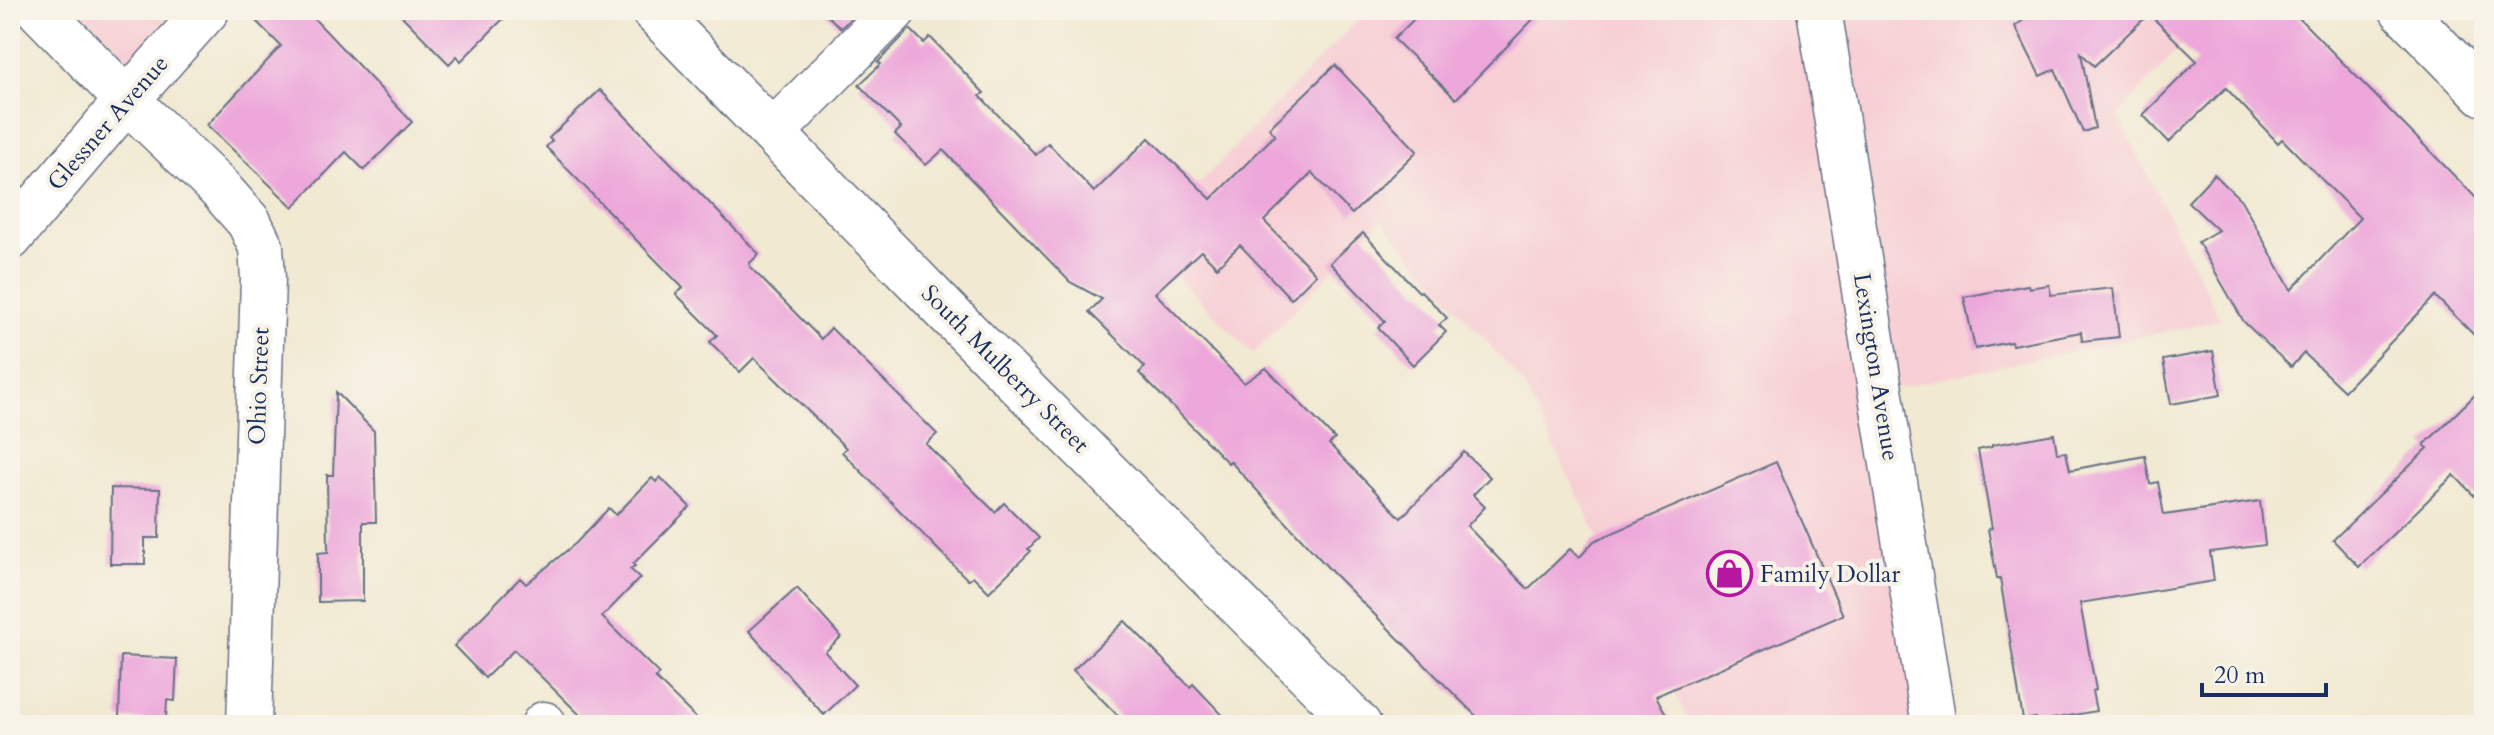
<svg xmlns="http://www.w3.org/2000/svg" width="2494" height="735" viewBox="0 0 2494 735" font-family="Cardo,serif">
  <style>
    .built { fill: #f7cfd4 }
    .building { fill: #eda7da }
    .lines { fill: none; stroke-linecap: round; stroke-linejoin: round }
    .street-casing { stroke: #667086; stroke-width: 47 }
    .secondary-casing { stroke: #667086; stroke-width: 47 }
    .primary-casing { stroke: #667086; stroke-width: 47 }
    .highway-casing { stroke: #667086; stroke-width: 47 }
    .street { stroke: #fff; stroke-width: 44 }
    .secondary { stroke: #fff; stroke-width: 44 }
    .primary { stroke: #fff; stroke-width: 44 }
    .highway { stroke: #fff; stroke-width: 44 }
    .labels { text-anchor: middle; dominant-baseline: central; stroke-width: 8; stroke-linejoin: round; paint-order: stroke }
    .street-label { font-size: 24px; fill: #1b2f5e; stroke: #f7f3e8 }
    .poi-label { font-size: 24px; fill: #1b2f5e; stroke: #f7f3e8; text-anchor: start }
  </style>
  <rect width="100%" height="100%" fill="#f7f3e8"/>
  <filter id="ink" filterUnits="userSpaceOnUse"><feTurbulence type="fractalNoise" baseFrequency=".0125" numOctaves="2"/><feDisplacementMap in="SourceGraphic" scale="16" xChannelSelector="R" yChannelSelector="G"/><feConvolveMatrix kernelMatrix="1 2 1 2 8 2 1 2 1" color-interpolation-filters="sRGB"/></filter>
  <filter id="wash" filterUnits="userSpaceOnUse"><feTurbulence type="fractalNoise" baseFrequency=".006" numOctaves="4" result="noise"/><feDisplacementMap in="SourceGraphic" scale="32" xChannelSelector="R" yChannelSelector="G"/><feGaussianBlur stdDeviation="1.8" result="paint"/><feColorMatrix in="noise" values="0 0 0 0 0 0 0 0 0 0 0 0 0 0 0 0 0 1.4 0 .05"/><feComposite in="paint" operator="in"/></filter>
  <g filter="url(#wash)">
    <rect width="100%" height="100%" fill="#f1e9d1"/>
    <g class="built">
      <polygon points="80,10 221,10 154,85"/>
      <polygon points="1367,10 2212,10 2118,116 2221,320 1877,392 1944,725 1690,725 1523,384 1381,219 1253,354 1143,242"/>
    </g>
    <g id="blocks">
      <g class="building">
        <polygon points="245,10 306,10 412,122 364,170 346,152 293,207 207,125 281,46"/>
        <polygon points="396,10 512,10 461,61 457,56 449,64"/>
        <polygon points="821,10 859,10 841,28"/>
        <polygon points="1423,10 1542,10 1456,99 1394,39"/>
        <polygon points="2038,10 2291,10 2484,206 2484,345 2435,296 2344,391 2304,353 2291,367 2244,322 2198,242 2218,230 2188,202 2214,174 2241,200 2291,290 2360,218 2282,139 2278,143 2226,88 2169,142 2143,115 2197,61 2149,14 2094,66 2081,53 2095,128 2083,132 2055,69 2040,76 2015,26"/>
        <polygon points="910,29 924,43 930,37 984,93 980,96 1036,155 1048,143 1094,192 1149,138 1211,199 1275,135 1269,128 1335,65 1417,151 1352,214 1312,173 1264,221 1316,274 1291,299 1240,245 1217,267 1201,251 1155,293 1244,383 1266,368 1335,439 1329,444 1401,518 1464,452 1490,477 1473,495 1485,507 1467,526 1528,589 1570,549 1579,558 1594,541 1776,462 1843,615 1656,696 1672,725 1485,725 1332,572 1230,461 1228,463 1139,373 1145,367 1089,312 1102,299 1070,282 943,150 926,165 895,134 901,128 859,85 881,64 878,62"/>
        <polygon points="600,90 759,254 749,264 750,267 821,339 831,328 937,434 926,444 995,512 1004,503 1039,538 1028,549 1031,551 989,592 973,576 968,580 842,452 846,448 754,358 740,372 710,342 717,335 676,294 683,288 546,147 552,141 549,138"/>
        <polygon points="1363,233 1419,292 1421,291 1447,318 1439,325 1446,332 1413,365 1378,328 1385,321 1330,263"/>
        <polygon points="2028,285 2029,288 2049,285 2051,295 2113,288 2119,337 2082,341 2081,332 2012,345 2011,342 1975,349 1964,297"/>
        <polygon points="2213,351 2221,395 2171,404 2163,360"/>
        <polygon points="2484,386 2484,506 2454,475 2359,567 2333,540 2428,448 2424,445"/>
        <polygon points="336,392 374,431 376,522 363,522 363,601 318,602 318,553 328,552 327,475 333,475"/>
        <polygon points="2054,434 2057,453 2066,452 2070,470 2145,456 2150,484 2158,482 2164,515 2260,501 2265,545 2210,552 2214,581 2080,603 2096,690 2092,691 2096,711 2036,722 2036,718 2023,720 2000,578 1997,578 1988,529 1992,528 1978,450 1992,447 1992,445"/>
        <polygon points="660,477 690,507 633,564 635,566 630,569 640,578 602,617 659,674 655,678 703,725 590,725 514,650 485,678 454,646 520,578 526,584 576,543 609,508 616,515 652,478 656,482"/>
        <polygon points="111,488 160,489 159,538 145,538 145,564 110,564"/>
        <polygon points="797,588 841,637 825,652 855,685 824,715 749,631"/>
        <polygon points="1125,621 1190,687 1193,684 1232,725 1127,725 1073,670"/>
        <polygon points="121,656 177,659 175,701 167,700 166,720 119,719"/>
      </g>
    </g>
  </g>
  <g filter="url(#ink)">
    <use href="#blocks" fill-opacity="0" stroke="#667086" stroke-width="2"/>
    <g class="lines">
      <defs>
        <g id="street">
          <polyline points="39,10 127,100 220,189 249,222 261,247 263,278 249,725"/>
          <polyline points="773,132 894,10"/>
          <polyline points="544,724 544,725"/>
        </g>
        <g id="secondary">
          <polyline points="653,10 948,313 1359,725"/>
          <polyline points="10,238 127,100 207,10"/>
        </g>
        <polyline id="primary" points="1819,10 1934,725"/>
        <polyline id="highway" points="2402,10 2484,94"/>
      </defs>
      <use href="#street" class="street-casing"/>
      <use href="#secondary" class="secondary-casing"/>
      <use href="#primary" class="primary-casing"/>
      <use href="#highway" class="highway-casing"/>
      <use href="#street" class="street"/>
      <use href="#secondary" class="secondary"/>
      <use href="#primary" class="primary"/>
      <use href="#highway" class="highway"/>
    </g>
  </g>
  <defs>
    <symbol id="shop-ring" viewBox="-11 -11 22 22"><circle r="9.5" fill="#f7f3e8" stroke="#b5179e" stroke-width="1.5"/><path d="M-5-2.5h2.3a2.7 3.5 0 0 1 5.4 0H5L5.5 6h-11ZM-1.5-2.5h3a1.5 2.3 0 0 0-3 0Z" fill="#b5179e"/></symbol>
  </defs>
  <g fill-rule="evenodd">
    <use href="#shop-ring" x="1704" y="548" width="51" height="51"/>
  </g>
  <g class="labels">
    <g class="street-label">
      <text transform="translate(108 123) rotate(-49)">Glessner Avenue</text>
      <text transform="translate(1876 367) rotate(81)">Lexington Avenue</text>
      <text transform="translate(1005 369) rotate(45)">South Mulberry Street</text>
      <text transform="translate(259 386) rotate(-88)">Ohio Street</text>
    </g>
    <g class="poi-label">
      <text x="1760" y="574">Family Dollar</text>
    </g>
  </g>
  <rect width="2494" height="735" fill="none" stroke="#f7f3e8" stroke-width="40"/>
  <path d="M2202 683v12h124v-12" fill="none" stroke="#1b2f5e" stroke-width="4"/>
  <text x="2214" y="683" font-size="24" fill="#1b2f5e" stroke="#f7f3e8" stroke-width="6" paint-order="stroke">20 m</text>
</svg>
